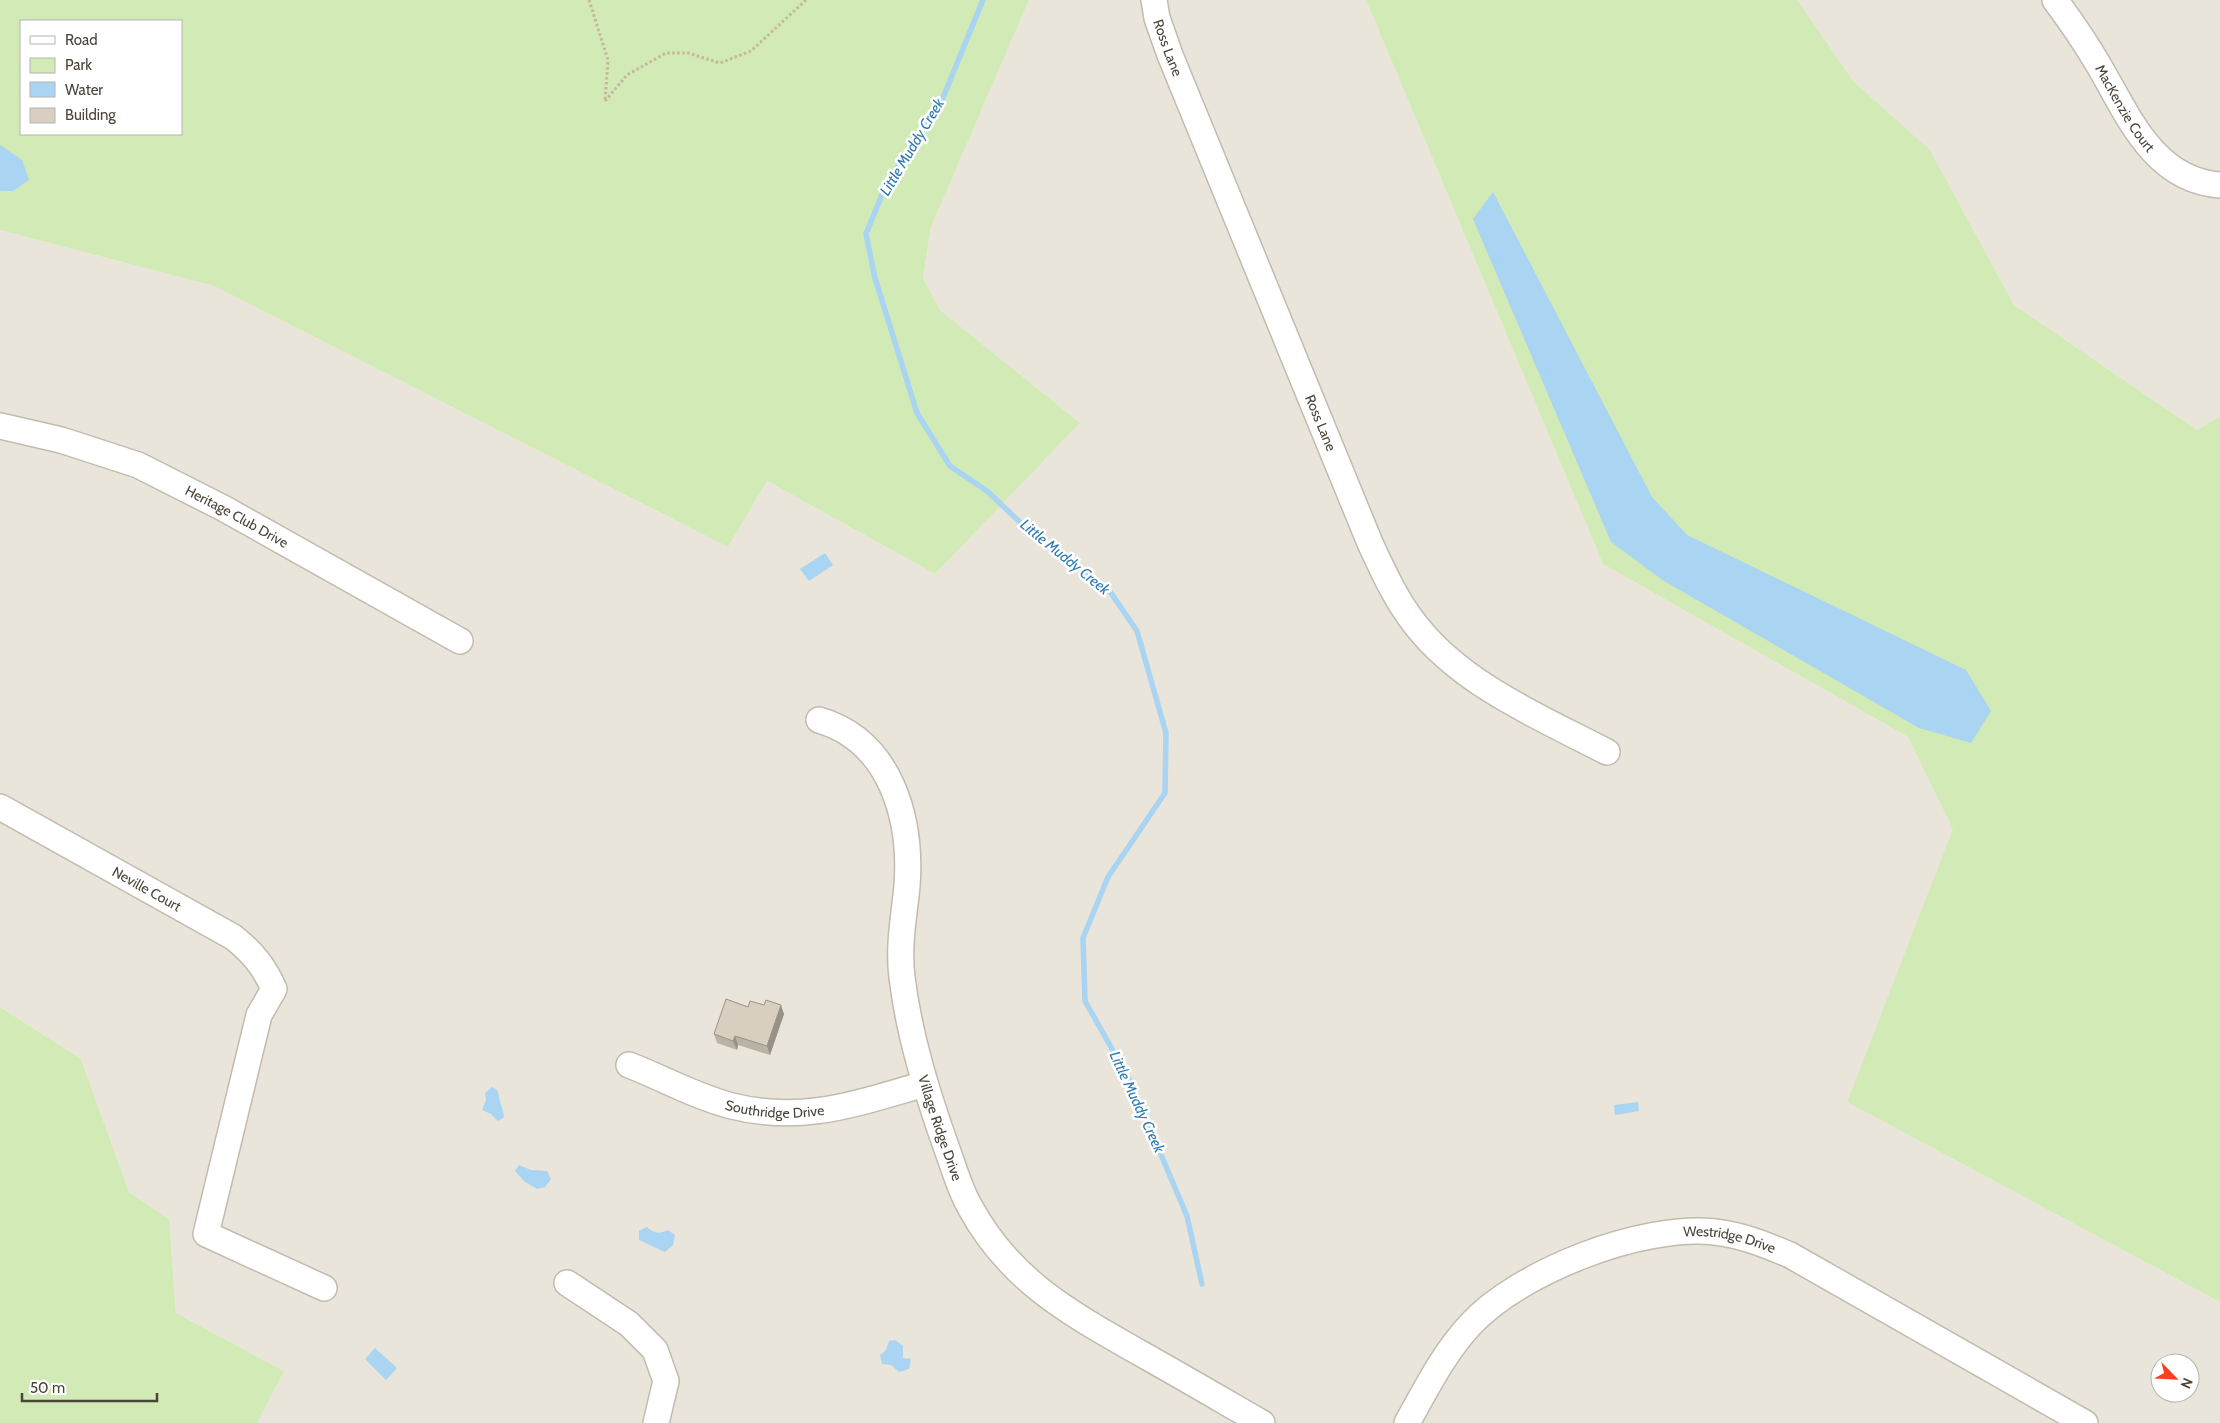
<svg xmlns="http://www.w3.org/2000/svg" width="2220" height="1423" viewBox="0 0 2220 1423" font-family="Cabin,sans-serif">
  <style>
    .residential { fill: #eae5da; fill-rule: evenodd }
    .green { fill: #d2eab5; fill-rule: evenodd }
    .water { fill: #a9d4f2 }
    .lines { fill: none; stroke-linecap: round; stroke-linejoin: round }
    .stream { stroke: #a9d4f2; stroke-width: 5.5 }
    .minor-casing { stroke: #c2bbae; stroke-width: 28 }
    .path { stroke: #c4b79f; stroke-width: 3; stroke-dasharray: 2.5 2.5; stroke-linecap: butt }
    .minor { stroke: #fff; stroke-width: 25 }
    .wall { fill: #bab2a6 }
    .shaded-wall { fill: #979187 }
    .building { fill: #d8cfc1; stroke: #979187 }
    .labels { text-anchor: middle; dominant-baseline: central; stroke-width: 5; stroke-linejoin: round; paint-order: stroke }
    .street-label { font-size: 14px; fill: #4b4439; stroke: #fff }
    .water-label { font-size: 15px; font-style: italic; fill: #2e7ab2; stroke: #fff }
  </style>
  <rect width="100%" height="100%" fill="#f6f3ec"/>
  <g class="residential">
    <path d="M1029,0H1366L1603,564L1908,737L1954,829L1847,1102L2220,1302V1423H257L284,1371L176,1313L169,1219L129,1192L81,1059L0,1007V230L214,286L728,547L767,481L935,574L1080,423L940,310L923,278L931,227ZM2160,1363H2190V1393H2160Z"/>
    <polygon points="1792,0 2220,0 2220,416 2197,430 2014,305 1930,150 1853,81"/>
  </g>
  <g class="green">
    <path d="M0,0H1029L931,227L923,278L940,310L1080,423L935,574L767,481L728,547L214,286L0,230ZM21,21H181V134H21Z"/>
    <polygon points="1366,0 1797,0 1853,81 1930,150 2014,305 2197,430 2220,416 2220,1302 1847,1102 1953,829 1908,737 1603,564"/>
    <polygon points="0,1007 81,1059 129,1192 169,1219 176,1313 284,1371 257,1423 0,1423"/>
  </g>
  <g class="water">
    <polygon points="0,145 22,160 29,180 13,191 0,191"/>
    <polygon points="1493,192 1652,497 1687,535 1966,670 1991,711 1971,743 1919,728 1664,581 1611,542 1473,219"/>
    <polygon points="825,553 833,565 809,581 800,569"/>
    <path d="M492,1087L498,1091C499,1102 503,1107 504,1117L498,1121L491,1114L482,1110L486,1100L485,1093Z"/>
    <polygon points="1638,1102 1639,1111 1615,1115 1614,1105"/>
    <polygon points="519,1165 531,1170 547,1171 551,1179 545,1187 537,1189 525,1182 515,1171"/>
    <path d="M647,1227C654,1234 659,1234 668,1230L675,1235L673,1245L665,1252L639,1240V1231Z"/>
    <polygon points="895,1340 903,1346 903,1358 911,1359 909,1369 899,1372 891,1365 882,1364 880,1355 886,1350 889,1341"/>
    <polygon points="375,1348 397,1368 386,1380 365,1359"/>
  </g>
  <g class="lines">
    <polyline class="stream" points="983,0 940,105 887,182 866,234 875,278 917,413 950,466 987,491 1041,542 1109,590 1137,631 1166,733 1165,793 1108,877 1083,938 1085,1001 1129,1079 1187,1216 1202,1284"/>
    <defs>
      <g id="minor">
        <path id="s1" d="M1154,0L1157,18L1170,55L1370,543C1383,571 1396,600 1415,624C1462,685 1540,717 1607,752"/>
        <path id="s2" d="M2055,0C2070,20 2085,42 2098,64C2128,115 2153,180 2220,185"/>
        <path id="s3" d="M0,426L61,440L138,465L223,508L460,641"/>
        <path id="s4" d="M819,720C891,741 912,819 907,886C904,917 898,946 902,977C909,1036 928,1096 948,1152C955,1171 960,1190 970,1207C1010,1281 1070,1313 1140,1353C1181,1376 1222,1400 1262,1423"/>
        <path id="s5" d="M0,807L233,937C252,952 264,966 274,989L259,1015L206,1234L324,1288"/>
        <path id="s6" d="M629,1065C663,1078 696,1097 732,1106C803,1124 857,1103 925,1084"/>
        <polyline points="567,1283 629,1324 655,1350 666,1381 656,1423"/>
        <path id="s7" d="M1407,1423C1426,1389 1444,1353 1470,1325C1520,1271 1642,1224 1715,1232C1742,1235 1766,1245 1790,1255L2085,1423"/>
      </g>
    </defs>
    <use href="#minor" class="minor-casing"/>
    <g class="path">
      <polyline points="589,0 608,60 605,101"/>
      <polyline points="605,101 627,75 666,53 688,53 720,63 751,51 806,0"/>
    </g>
    <use href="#minor" class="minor"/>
  </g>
  <polygon class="wall" points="748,1007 784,1014 770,1055 738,1045 737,1050 717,1043 714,1034"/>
  <g class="shaded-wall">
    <polygon points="781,1005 784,1014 770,1055 767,1046"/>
    <polygon points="735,1036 738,1045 737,1050 733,1041"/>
  </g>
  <polygon class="building" points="726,999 748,1007 750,1001 764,1005 766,1000 781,1005 767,1046 735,1036 733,1041 714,1034"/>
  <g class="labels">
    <g class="street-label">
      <text stroke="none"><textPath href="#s1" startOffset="50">Ross Lane</textPath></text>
      <text stroke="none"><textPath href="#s2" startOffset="129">MacKenzie Court</textPath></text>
      <text stroke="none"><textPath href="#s1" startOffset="455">Ross Lane</textPath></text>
      <text stroke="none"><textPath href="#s3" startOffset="255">Heritage Club Drive</textPath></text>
      <text stroke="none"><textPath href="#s5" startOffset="168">Neville Court</textPath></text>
      <text stroke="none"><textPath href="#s6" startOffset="154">Southridge Drive</textPath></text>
      <text stroke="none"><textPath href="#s4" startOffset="451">Village Ridge Drive</textPath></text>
      <text stroke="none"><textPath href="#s7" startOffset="401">Westridge Drive</textPath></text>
    </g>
    <g class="water-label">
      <text transform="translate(912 147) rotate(-59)">Little Muddy Creek</text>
      <text transform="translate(1065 557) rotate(39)">Little Muddy Creek</text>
      <text transform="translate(1137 1102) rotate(65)">Little Muddy Creek</text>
    </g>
  </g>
  <rect x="20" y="20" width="162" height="115" fill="#ffffff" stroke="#b7b4b0"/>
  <rect x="30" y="36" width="25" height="8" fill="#ffffff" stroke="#b7b4b0"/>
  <text x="65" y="45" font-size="15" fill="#4b4439">Road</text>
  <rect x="30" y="58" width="25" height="15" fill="#d2eab5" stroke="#b7b4b0"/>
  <text x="65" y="70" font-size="15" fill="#4b4439">Park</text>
  <rect x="30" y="82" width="25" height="15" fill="#a9d4f2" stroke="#b7b4b0"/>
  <text x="65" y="95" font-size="15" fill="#4b4439">Water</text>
  <rect x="30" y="108" width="25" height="15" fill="#d8cfc1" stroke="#b7b4b0"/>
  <text x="65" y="120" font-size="15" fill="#4b4439">Building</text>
  <g transform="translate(2175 1378) rotate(114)"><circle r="24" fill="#ffffff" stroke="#b7b4b0"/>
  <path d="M0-4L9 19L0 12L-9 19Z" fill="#fc3f1d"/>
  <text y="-8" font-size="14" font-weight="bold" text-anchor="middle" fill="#4b4439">N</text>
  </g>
  <path d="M22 1393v8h135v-8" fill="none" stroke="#4b4439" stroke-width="2.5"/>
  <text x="30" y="1393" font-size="15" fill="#4b4439" stroke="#ffffff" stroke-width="4" paint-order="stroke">50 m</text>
</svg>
